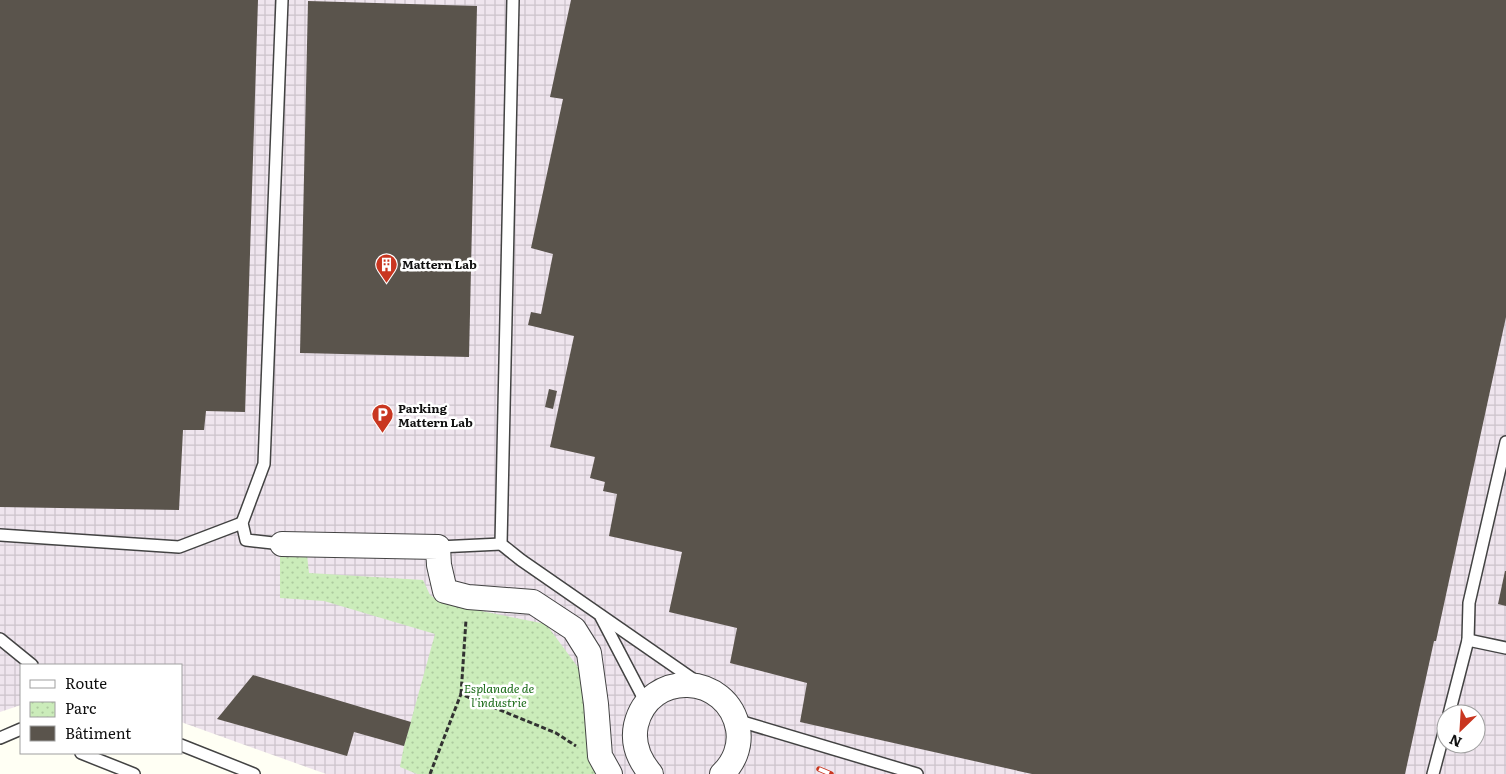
<svg xmlns="http://www.w3.org/2000/svg" width="1506" height="774" viewBox="0 0 1506 774" font-family="Literata,serif">
  <style>
    .industrial { fill: url(#industrial-grid); fill-rule: evenodd }
    .park { fill: url(#park-dots) }
    .building { fill: #5a544c }
    .lines { fill: none; stroke-linecap: round; stroke-linejoin: round }
    .lane-casing { stroke: #434343; stroke-width: 14 }
    .street-casing { stroke: #434343; stroke-width: 26 }
    .path { stroke: #323232; stroke-width: 3; stroke-dasharray: 5 2.5; stroke-linecap: butt }
    .lane { stroke: #fff; stroke-width: 11 }
    .street { stroke: #fff; stroke-width: 24 }
    .rail-casing { stroke: #c93620; stroke-width: 5.5 }
    .rail { stroke: #fff; stroke-width: 4; stroke-dasharray: 11; stroke-linecap: butt }
    .labels { text-anchor: middle; dominant-baseline: central; stroke-width: 5; stroke-linejoin: round; paint-order: stroke }
    .poi-label { font-size: 12px; font-weight: bold; fill: #101010; stroke: #fff; text-anchor: start }
    .park-label { font-size: 12px; font-style: italic; fill: #1e6d1c; stroke: #fff }
  </style>
  <defs>
    <pattern id="industrial-grid" width="8" height="8" patternUnits="userSpaceOnUse" patternTransform="scale(1.25)"><rect width="8" height="8" fill="#efe5ee"/><path d="M0 4h8M4 0v8" fill="none" stroke="#ccc3cb"/></pattern>
    <pattern id="park-dots" width="8" height="8" patternUnits="userSpaceOnUse" patternTransform="scale(1.25)"><rect width="8" height="8" fill="#cbecba"/><path d="M2 2h.1M6 6h.1" fill="none" stroke="#adc99f" stroke-width="1.8" stroke-linecap="round"/></pattern>
  </defs>
  <rect width="100%" height="100%" fill="#fffff4"/>
  <path class="industrial" d="M0,0H1506V774H326L181,722V665H21V705L0,712ZM1446,714H1476V744H1446Z"/>
  <polygon class="park" points="280,555 307,555 309,573 423,580 430,595 441,603 546,624 580,670 596,774 417,774 400,767 404,746 435,634 324,601 280,598"/>
  <g class="building">
    <polygon points="0,0 258,0 245,412 206,411 204,430 183,430 179,510 0,507"/>
    <polygon points="571,0 1506,0 1506,317 1436,641 1434,641 1405,774 1032,774 800,722 807,683 730,663 737,628 669,612 682,552 609,536 617,494 603,491 605,482 590,478 595,457 550,447 574,336 528,325 531,312 541,314 553,254 531,248 563,99 550,97"/>
    <polygon points="308,1 477,6 469,357 300,353"/>
    <polygon points="549,389 557,391 553,409 545,407"/>
    <polygon points="1505,571 1506,571 1506,606 1498,604"/>
    <polygon points="253,675 411,722 404,746 354,732 347,756 217,719"/>
  </g>
  <g class="lines">
    <defs>
      <g id="lane">
        <polyline points="513,0 501,544 521,560 697,682"/>
        <polyline points="0,535 179,547 242,523"/>
        <polyline points="282,544 246,540 242,523 264,464 282,0"/>
        <polyline points="438,547 501,544"/>
        <polyline points="601,617 646,703"/>
        <polyline points="0,639 32,665"/>
        <polyline points="1468,640 1506,648"/>
        <polyline points="1449,714 1468,640 1469,603 1506,442"/>
        <polyline points="736,720 917,774"/>
        <polyline points="0,738 21,729"/>
        <polyline points="181,745 254,774"/>
        <polyline points="81,753 134,774"/>
        <polyline points="1433,774 1446,725"/>
      </g>
      <g id="street">
        <polyline points="282,544 438,547 439,565 445,591 468,597 533,602 574,629 589,653 596,704 600,756 610,774"/>
        <path d="M651,774C639,760 632,744 636,725C649,669 728,673 738,729C741,746 734,763 722,774"/>
      </g>
    </defs>
    <use href="#lane" class="lane-casing"/>
    <use href="#street" class="street-casing"/>
    <g class="path">
      <polyline points="461,694 466,620"/>
      <polyline points="430,774 461,694 556,733 576,746"/>
    </g>
    <use href="#lane" class="lane"/>
    <use href="#street" class="street"/>
    <defs>
      <polyline id="rail" points="819,769 831,774"/>
    </defs>
    <use href="#rail" class="rail-casing"/>
    <use href="#rail" class="rail"/>
  </g>
  <defs>
    <symbol id="building-pin" viewBox="-11 -11 22 30"><path d="M0 17L-7.5 6A9.5 9.5 0 1 1 7.5 6Z" fill="#c93620" stroke="#fff"/><path d="M-4-6H4V6H1V3H-1V6H-4ZM-2.5-4.3h1.7v1.8h-1.7ZM.8-4.3h1.7v1.8H.8ZM-2.5-1h1.7V.8h-1.7ZM.8-1h1.7V.8H.8Z" fill="#fff"/></symbol>
    <symbol id="parking-pin" viewBox="-11 -11 22 30"><path d="M0 17L-7.5 6A9.5 9.5 0 1 1 7.5 6Z" fill="#c93620" stroke="#fff"/><path d="M-3.5-5.5H1a3.5 3.5 0 0 1 0 7H-1V5.5H-3.5ZM-1-3.4V-.6H.8a1.4 1.4 0 0 0 0-2.8Z" fill="#fff"/></symbol>
  </defs>
  <g fill-rule="evenodd">
    <use href="#building-pin" x="374" y="252" width="25" height="34"/>
    <use href="#parking-pin" x="370" y="402" width="25" height="34"/>
  </g>
  <g class="labels">
    <g class="poi-label">
      <text x="402" y="264">Mattern Lab</text>
      <text x="398" y="408">Parking<tspan x="398" dy="14">Mattern Lab</tspan></text>
    </g>
    <g class="park-label">
      <text x="499" y="688">Esplanade de<tspan x="499" dy="14">l'industrie</tspan></text>
    </g>
  </g>
  <rect x="20" y="664" width="162" height="90" fill="#ffffff" stroke="#9f9f9f"/>
  <rect x="30" y="680" width="25" height="8" fill="#ffffff" stroke="#9f9f9f"/>
  <text x="65" y="689" font-size="15" fill="#101010">Route</text>
  <rect x="30" y="702" width="25" height="15" fill="url(#park-dots)" stroke="#9f9f9f"/>
  <text x="65" y="714" font-size="15" fill="#101010">Parc</text>
  <rect x="30" y="726" width="25" height="15" fill="#5a544c" stroke="#9f9f9f"/>
  <text x="65" y="739" font-size="15" fill="#101010">Bâtiment</text>
  <g transform="translate(1461 729) rotate(205)"><circle r="24" fill="#ffffff" stroke="#9f9f9f"/>
  <path d="M0-4L9 19L0 12L-9 19Z" fill="#c93620"/>
  <text y="-8" font-size="14" font-weight="bold" text-anchor="middle" fill="#101010">N</text>
  </g>
</svg>
